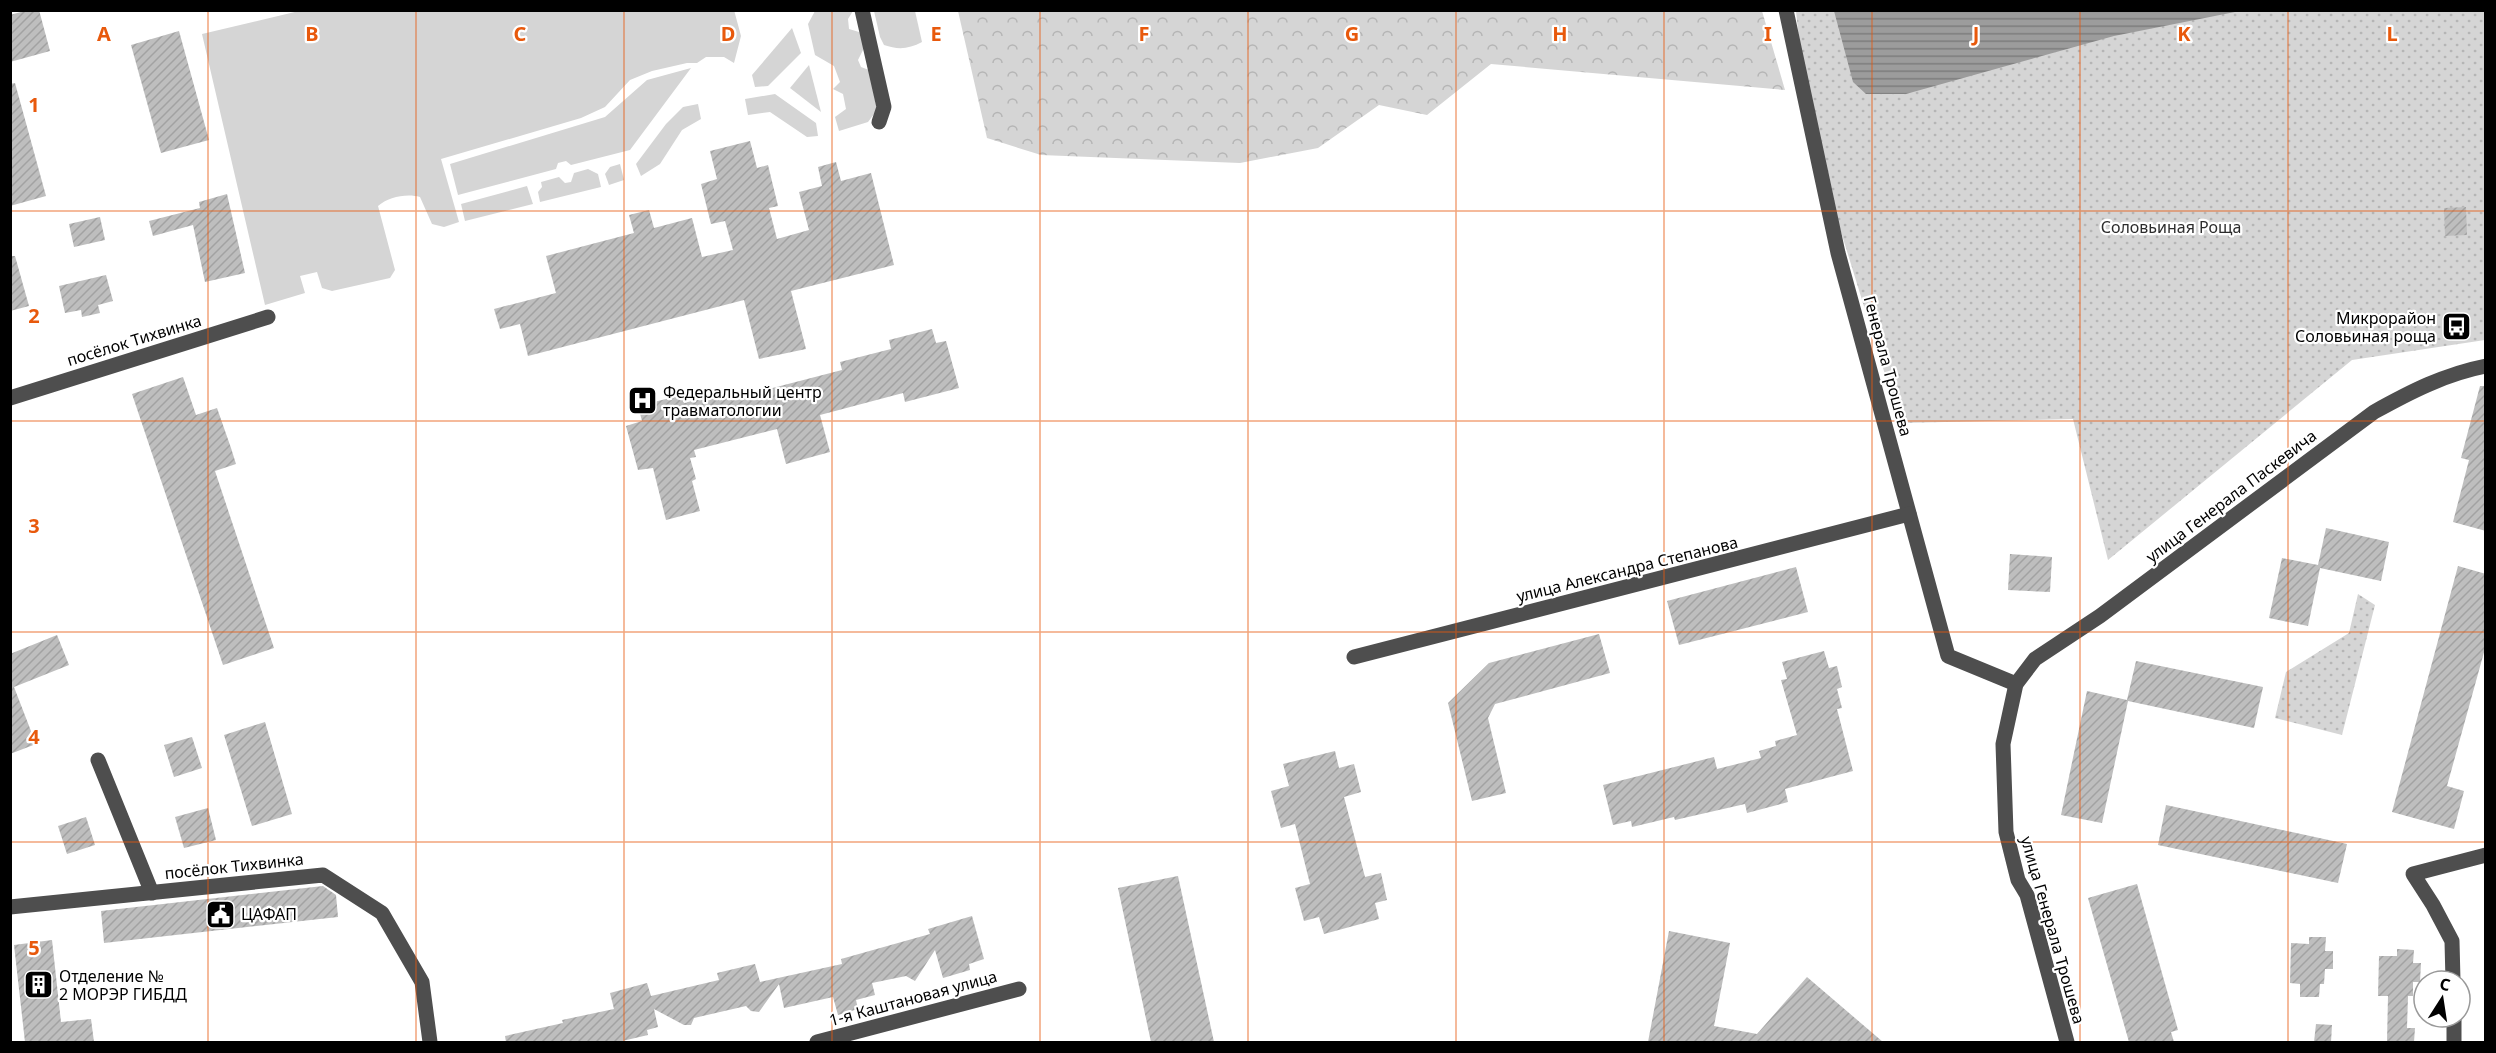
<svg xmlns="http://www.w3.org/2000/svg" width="2496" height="1053" viewBox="0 0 2496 1053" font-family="'Noto Sans',sans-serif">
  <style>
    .grass { fill: #d5d5d5 }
    .forest { fill: url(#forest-crowns) }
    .park { fill: url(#park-dots) }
    .water { fill: url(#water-rules) }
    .building { fill: url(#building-hatch) }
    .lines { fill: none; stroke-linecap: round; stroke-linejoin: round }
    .minor { stroke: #4e4e4e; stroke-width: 15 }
    .grid { fill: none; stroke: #e8590c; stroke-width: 1.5; stroke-opacity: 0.55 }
    .labels { text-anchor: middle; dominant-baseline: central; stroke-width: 4.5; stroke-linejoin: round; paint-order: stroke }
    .park-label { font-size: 16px; fill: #2c2c2c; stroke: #fff }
    .poi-label { font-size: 16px; fill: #000; stroke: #fff; text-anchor: start }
    .street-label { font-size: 16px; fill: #000; stroke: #fff }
    .grid-label { font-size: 20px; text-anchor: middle; font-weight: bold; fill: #e8590c; stroke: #fff; stroke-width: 4.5; stroke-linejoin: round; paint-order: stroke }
  </style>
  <defs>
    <pattern id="forest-crowns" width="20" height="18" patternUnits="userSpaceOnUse" patternTransform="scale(1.5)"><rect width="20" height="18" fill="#d5d5d5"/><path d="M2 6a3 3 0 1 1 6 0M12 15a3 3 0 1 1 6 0" fill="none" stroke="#b5b5b5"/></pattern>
    <pattern id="park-dots" width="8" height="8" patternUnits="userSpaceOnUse" patternTransform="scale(1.5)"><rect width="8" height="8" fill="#d5d5d5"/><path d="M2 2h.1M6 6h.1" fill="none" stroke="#b5b5b5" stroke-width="1.8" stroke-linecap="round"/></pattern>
    <pattern id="water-rules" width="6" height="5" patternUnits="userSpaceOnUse" patternTransform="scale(1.5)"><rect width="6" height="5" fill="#9c9c9c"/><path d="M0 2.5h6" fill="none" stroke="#7d7d7d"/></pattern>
    <pattern id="building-hatch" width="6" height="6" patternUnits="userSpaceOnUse" patternTransform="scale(1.5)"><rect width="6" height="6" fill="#bebebe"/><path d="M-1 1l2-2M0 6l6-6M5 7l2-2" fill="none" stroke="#a2a2a2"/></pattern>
  </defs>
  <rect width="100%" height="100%" fill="#fff"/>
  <g class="grass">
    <path d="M734,10L741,36L734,63L724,57H706L697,63H687L652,71L630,80L605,107L581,118L441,159L459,222L444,227L432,224L420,197C407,193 388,197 378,206L395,270L390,278L332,291L322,288L317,272L300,276L305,293L265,305L202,34L299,11Z"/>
    <polygon points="815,11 853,11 848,19 849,29 859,32 866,44 858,60 861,67 869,70 877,110 868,122 839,131 835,117 846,109 843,94 833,89 840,82 834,66 815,55 808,24"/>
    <path d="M874,11H915L922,42C909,49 898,50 884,45L880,37Z"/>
    <polygon points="792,28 801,53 768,86 755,87 752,75"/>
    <polygon points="809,65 821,112 790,88"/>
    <polygon points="691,68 630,150 571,165 566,161 558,163 556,169 458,195 450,164 605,117 647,80"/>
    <polygon points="775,94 816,123 818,136 807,137 770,112 748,115 745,99"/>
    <polygon points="698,104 701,119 682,130 660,164 641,176 636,164 666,124 683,107"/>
    <polygon points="620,164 624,180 609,185 605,174 610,167"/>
    <polygon points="588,169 598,174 601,187 540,202 538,192 542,187 541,182 559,177 565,183 571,182 574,173"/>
    <polygon points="527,186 533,204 465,221 461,204"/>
  </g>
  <polygon class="forest" points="958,11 1762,11 1785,90 1491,64 1427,115 1379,105 1318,148 1240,163 1041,155 987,138"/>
  <g class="park">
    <polygon points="1796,11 2485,11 2485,340 2352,360 2108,560 2073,419 1900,423 1808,125"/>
    <polygon points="2358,594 2375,605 2342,735 2275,718 2286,672 2349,633"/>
  </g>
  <polygon class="water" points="1834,11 1834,10 2240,11 2114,36 1906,94 1866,94 1853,82"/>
  <g class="building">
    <polygon points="28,10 39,10 50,51 10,62 10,15"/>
    <polygon points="179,31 209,140 161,153 131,45"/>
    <polygon points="15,83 46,196 10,206 10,84"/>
    <polygon points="750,141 757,168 768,165 778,206 769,208 777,239 809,230 799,192 822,186 818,167 836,162 841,181 871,173 894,265 791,291 806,349 759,359 744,300 528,356 520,324 500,329 494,309 556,293 546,256 634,233 629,215 649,210 654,228 692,218 702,257 733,250 725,221 711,224 701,184 717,179 710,151"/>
    <polygon points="227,194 245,273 205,282 193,225 153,236 149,221 200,208 199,202"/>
    <polygon points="2466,207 2467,235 2445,236 2444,208"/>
    <polygon points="100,217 105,240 74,247 69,224"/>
    <polygon points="10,256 15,256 29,306 10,311"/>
    <polygon points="106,275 113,301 98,305 100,313 82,317 81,310 65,313 59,286"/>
    <polygon points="932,329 936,343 946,341 959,388 905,402 903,393 820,415 830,452 786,464 777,429 694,450 696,457 690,458 696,479 692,481 700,511 666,520 653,468 638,470 626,426 642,421 638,406 682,395 684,403 736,390 738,397 842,370 840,362 891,349 889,340"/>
    <polygon points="183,377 196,415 217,408 231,448 236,464 215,471 274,648 223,665 132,394"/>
    <polygon points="2480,386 2486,386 2486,531 2453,522 2469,460 2461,458"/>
    <polygon points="2326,528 2389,542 2381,581 2320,568 2308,626 2269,618 2282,558 2318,565"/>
    <polygon points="2010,554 2052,557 2050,592 2008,590"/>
    <polygon points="2458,566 2486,574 2486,645 2447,786 2464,791 2454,829 2392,812"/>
    <polygon points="1796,567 1808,612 1679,645 1667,601"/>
    <polygon points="1599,634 1610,673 1495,704 1488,718 1506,793 1472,801 1448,703 1489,663"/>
    <polygon points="57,635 69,665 14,687 36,744 10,754 10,654"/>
    <polygon points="1824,651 1829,668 1837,666 1842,687 1837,689 1842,708 1837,709 1853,771 1785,789 1788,802 1747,813 1745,804 1675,820 1674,817 1632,827 1631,821 1613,825 1603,785 1714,757 1717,769 1761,758 1759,751 1776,746 1775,741 1797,735 1781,680 1787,679 1782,662"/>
    <polygon points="2136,661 2263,687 2254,728 2128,701 2102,823 2061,815 2087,691 2127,700"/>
    <polygon points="265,722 292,814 252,826 224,735"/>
    <polygon points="192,737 202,768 174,777 164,745"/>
    <polygon points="1335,751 1339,768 1354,764 1361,792 1344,797 1365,877 1381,873 1387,900 1375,903 1379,919 1324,934 1319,917 1304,921 1295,888 1310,884 1295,824 1281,828 1271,791 1289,786 1283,764"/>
    <polygon points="2166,805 2347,844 2338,883 2158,845"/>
    <polygon points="208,808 216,840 184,848 175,817"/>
    <polygon points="86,817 95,845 67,854 58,826"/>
    <polygon points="1178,876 1214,1042 1151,1042 1118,888"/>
    <polygon points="2137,884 2178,1030 2171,1032 2174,1042 2129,1042 2088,898"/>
    <polygon points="323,886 336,895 338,917 104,943 101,911"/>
    <polygon points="972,916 984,959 969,964 970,970 943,978 935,950 915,981 906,976 872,983 875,995 856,1000 858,1009 838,1015 833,997 784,1008 779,984 759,1012 751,1011 746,1006 694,1018 691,1025 684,1025 654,1009 658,1027 647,1030 648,1035 618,1042 506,1042 505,1036 563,1023 562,1020 614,1009 610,993 647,983 651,996 719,980 717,973 755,964 760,982 842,964 841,959 930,934 928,929"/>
    <polygon points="1669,931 1730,943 1714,1026 1757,1034 1807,977 1883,1042 1648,1042"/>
    <polygon points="2309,937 2326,937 2325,951 2333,951 2333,969 2325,969 2324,984 2320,984 2319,997 2300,997 2300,984 2290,983 2291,943 2309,944"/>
    <polygon points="52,940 61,1022 91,1019 94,1042 25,1042 14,945"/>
    <polygon points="2397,949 2414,950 2413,963 2421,963 2420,982 2413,982 2413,996 2408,996 2407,1028 2415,1028 2414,1042 2387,1042 2388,996 2378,996 2379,956 2397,956"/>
    <polygon points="2316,1024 2332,1025 2331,1042 2314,1042"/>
  </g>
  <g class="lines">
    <g class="minor">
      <polyline points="862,10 884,107 879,122"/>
      <polyline points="1786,10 1838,253 1948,656 2016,684"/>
      <polyline points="10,398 268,317"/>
      <polyline points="1354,657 1909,514"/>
      <polyline points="98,760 152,893"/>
      <polyline points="10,907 323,875 382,913 422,982 430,1042"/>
      <polyline points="2453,981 2452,941 2433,905 2413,874 2486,855"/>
      <polyline points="2454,1017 2454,1042"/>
      <polyline points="817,1042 1019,989"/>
      <path d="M2067,1042L2027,895L2018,880L2006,832L2003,744L2016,684L2035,659L2100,616L2374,412C2410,392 2445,374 2486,366"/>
    </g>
  </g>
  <path class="grid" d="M208,10V1042M416,10V1042M624,10V1042M832,10V1042M1040,10V1042M1248,10V1042M1456,10V1042M1664,10V1042M1872,10V1042M2080,10V1042M2288,10V1042M10,211H2486M10,421H2486M10,632H2486M10,842H2486"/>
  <defs>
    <symbol id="bus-square" viewBox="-11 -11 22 22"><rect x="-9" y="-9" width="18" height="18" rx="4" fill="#000" stroke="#fff"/><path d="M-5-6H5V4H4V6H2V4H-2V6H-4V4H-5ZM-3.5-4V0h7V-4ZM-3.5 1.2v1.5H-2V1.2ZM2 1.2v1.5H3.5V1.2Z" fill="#fff"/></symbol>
    <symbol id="hospital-square" viewBox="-11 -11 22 22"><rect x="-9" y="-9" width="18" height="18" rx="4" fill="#000" stroke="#fff"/><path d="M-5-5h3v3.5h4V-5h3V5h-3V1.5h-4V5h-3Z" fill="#fff"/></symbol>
    <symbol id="civic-square" viewBox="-11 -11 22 22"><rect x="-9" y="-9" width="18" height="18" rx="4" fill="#000" stroke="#fff"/><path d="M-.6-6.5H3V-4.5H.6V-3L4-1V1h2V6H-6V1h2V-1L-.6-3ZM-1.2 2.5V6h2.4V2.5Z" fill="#fff"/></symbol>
    <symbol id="building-square" viewBox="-11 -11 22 22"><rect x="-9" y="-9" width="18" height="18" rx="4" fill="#000" stroke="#fff"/><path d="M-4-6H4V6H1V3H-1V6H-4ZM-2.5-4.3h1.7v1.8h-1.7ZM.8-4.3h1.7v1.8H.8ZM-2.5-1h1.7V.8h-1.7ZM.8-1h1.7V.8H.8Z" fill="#fff"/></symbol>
  </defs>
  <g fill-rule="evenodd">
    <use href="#bus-square" x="2440" y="310" width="33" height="33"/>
    <use href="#hospital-square" x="626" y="384" width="33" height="33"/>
    <use href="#civic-square" x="204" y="898" width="33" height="33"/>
    <use href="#building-square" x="22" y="968" width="33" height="33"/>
  </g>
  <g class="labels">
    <g class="park-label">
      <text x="2171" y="227">Соловьиная Роща</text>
    </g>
    <g class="poi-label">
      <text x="2436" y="318" text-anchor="end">Микрорайон<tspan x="2436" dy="18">Соловьиная роща</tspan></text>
      <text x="663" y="392">Федеральный центр<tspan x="663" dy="18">травматологии</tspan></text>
      <text x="241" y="914">ЦАФАП</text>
      <text x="59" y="976">Отделение №<tspan x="59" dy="18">2 МОРЭР ГИБДД</tspan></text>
    </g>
    <g class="street-label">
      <text transform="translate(134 340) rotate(-17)">посёлок Тихвинка</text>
      <text transform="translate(1888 366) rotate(75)">Генерала Трошева</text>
      <text transform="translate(2231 496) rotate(-37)">улица Генерала Паскевича</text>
      <text transform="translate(1627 569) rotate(-14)">улица Александра Степанова</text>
      <text transform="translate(234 866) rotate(-6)">посёлок Тихвинка</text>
      <text transform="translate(2053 930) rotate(74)">улица Генерала Трошева</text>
      <text transform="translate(913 998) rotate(-15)">1-я Каштановая улица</text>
    </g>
  </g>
  <g class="grid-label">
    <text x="104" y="41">A</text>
    <text x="312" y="41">B</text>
    <text x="520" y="41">C</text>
    <text x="728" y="41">D</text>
    <text x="936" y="41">E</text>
    <text x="1144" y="41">F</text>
    <text x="1352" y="41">G</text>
    <text x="1560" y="41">H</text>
    <text x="1768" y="41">I</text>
    <text x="1976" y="41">J</text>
    <text x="2184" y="41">K</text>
    <text x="2392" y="41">L</text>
    <text x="34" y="112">1</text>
    <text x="34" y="323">2</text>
    <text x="34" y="533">3</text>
    <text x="34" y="744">4</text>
    <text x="34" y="955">5</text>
  </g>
  <rect width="2496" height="1053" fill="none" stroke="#000000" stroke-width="24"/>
  <g transform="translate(2442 999) rotate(12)"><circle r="28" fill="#ffffff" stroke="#999999" stroke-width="1.5"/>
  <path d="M0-4.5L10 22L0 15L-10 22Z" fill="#000000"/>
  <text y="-9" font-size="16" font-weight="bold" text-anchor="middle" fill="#000000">С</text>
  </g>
</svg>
